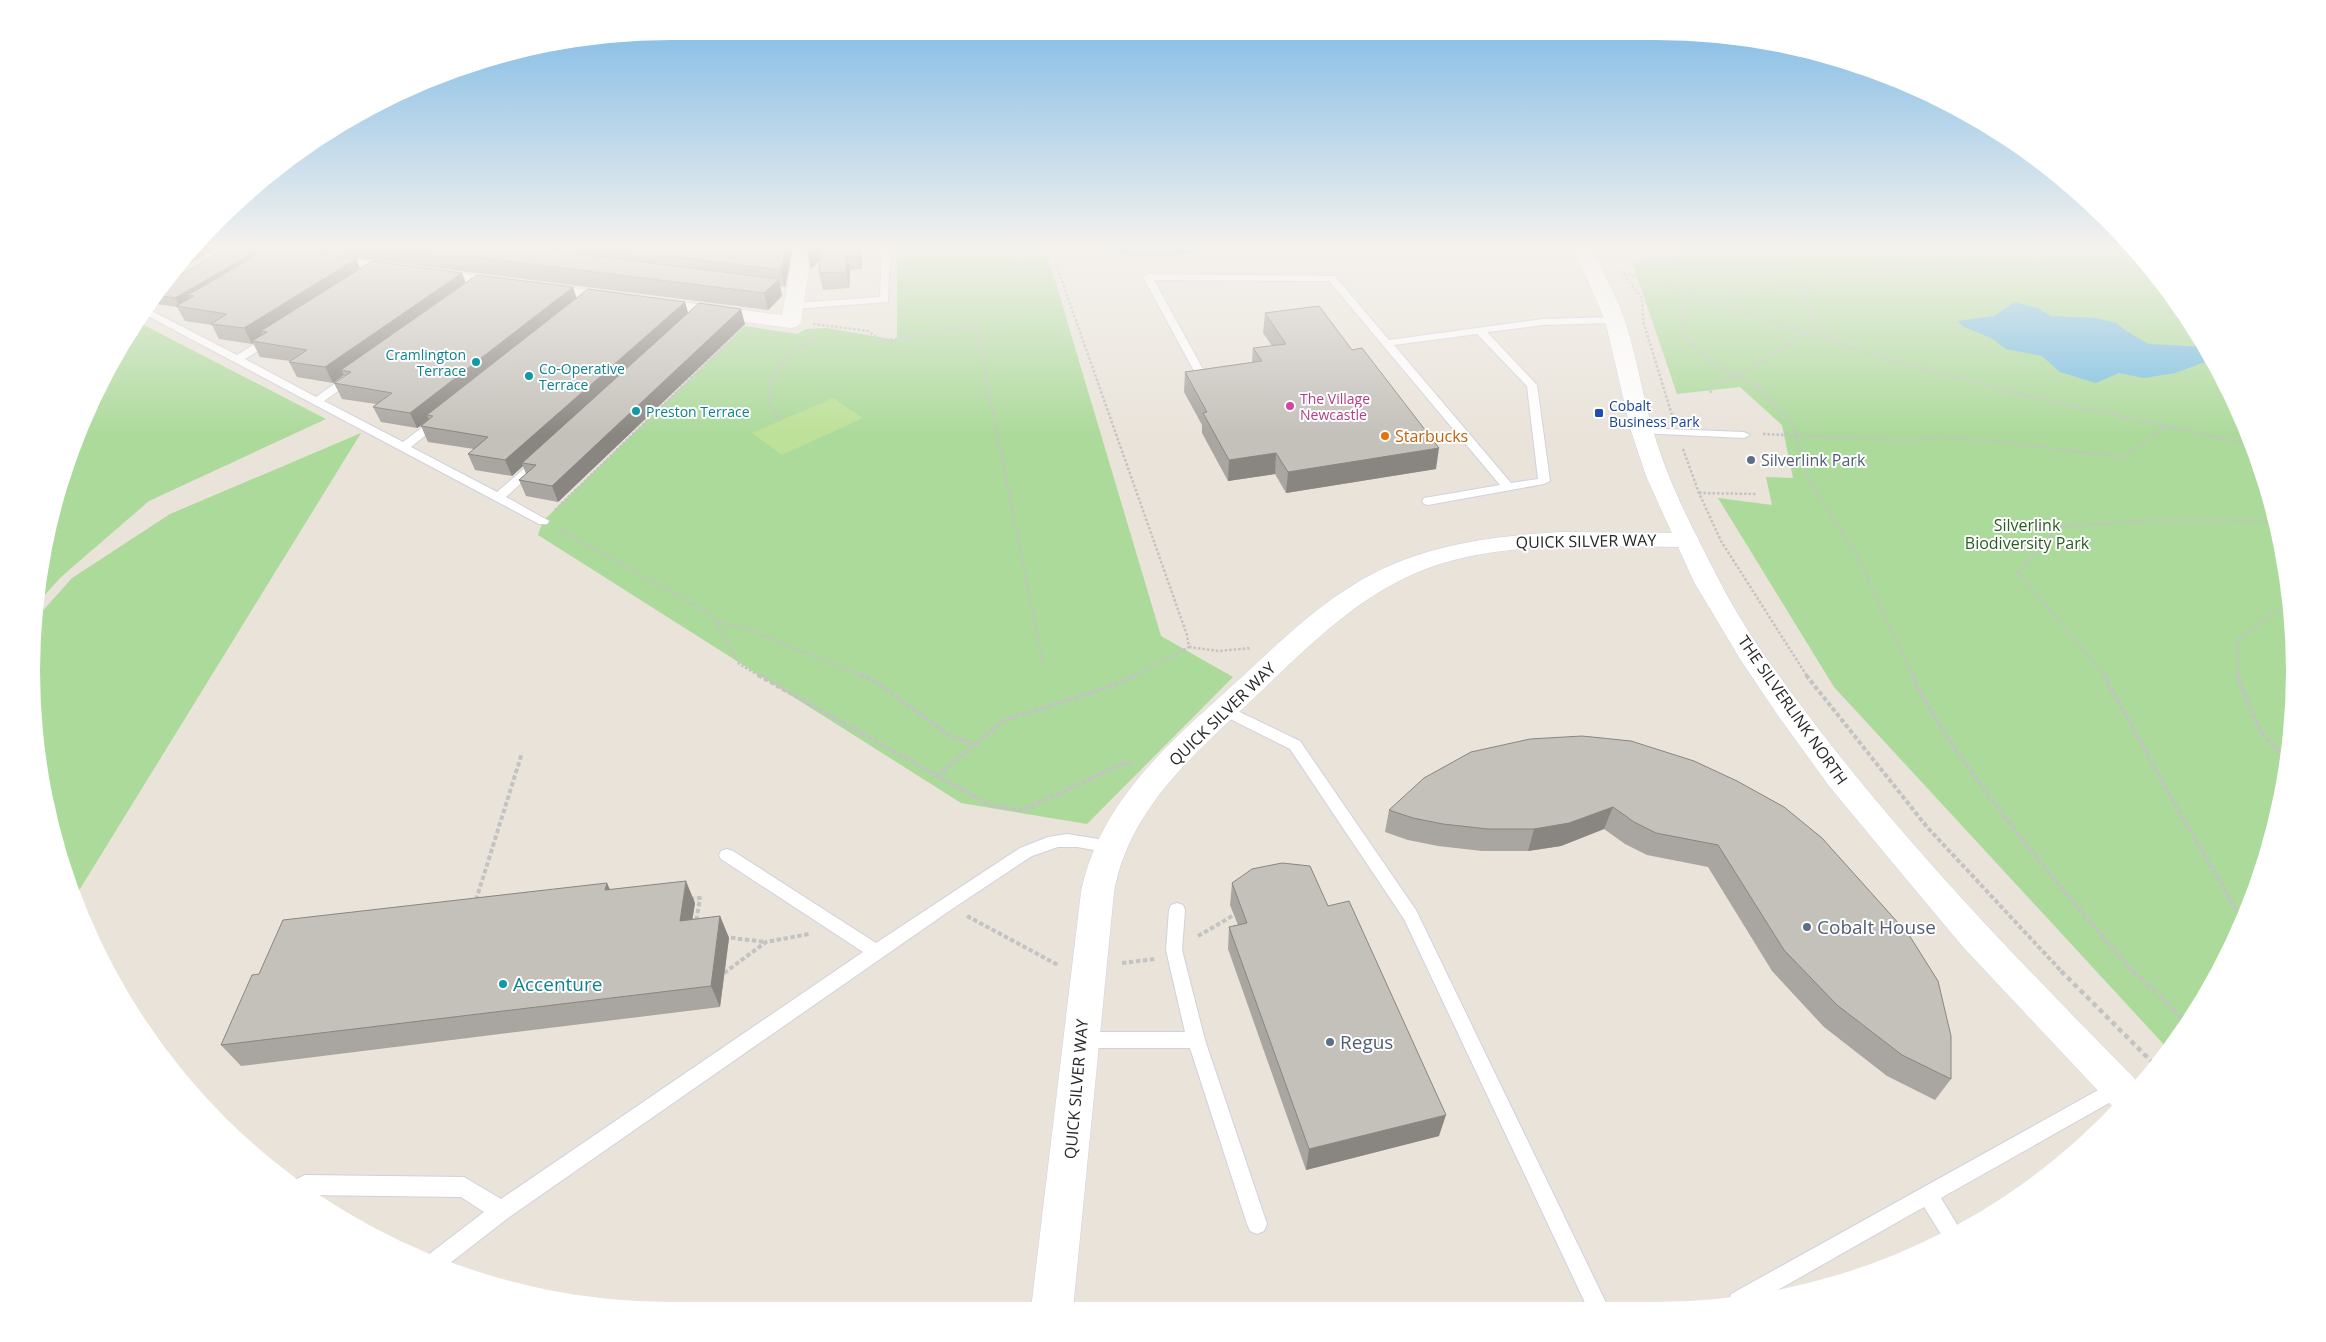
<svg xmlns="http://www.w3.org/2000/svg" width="2326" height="1342" viewBox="0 0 2326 1342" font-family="'Open Sans',sans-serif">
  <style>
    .green { fill: #acda9b }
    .pitch { fill: #bde198 }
    .water { fill: #76bde1 }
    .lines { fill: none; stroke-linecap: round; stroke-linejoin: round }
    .lane-casing { stroke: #d0d1df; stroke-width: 2 }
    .street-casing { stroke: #d0d1df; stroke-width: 1 }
    .secondary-casing { stroke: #d0d1df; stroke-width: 1 }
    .path-far2 { stroke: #c3c3c3; stroke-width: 2.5; stroke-dasharray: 2.5 2; stroke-linecap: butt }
    .path-far1 { stroke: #c3c3c3; stroke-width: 4; stroke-dasharray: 4.5 2.5; stroke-linecap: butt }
    .path { stroke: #c3c3c3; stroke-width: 4.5; stroke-dasharray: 5 4; stroke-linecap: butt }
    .lane { fill: #fff; fill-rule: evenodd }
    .street { fill: #fff; fill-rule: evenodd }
    .secondary { fill: #fff; fill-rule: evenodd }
    .wall { fill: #a9a5a0 }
    .shaded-wall { fill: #898682 }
    .building { fill: #c4c0ba; stroke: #898682 }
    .culture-dot { fill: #0f9aa8; stroke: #fff; stroke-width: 2 }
    .hotel-dot { fill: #d1479c; stroke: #fff; stroke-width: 2 }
    .transit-dot { fill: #1a4fb4; stroke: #fff; stroke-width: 2 }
    .food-dot { fill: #e8710a; stroke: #fff; stroke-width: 2 }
    .service-dot { fill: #5c6f8a; stroke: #fff; stroke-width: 2 }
    .labels { text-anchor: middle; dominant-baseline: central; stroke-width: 4; stroke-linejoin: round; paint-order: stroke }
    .far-culture-label { font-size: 14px; fill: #0d838f; stroke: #fff; text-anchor: start }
    .far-hotel-label { font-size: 14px; fill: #b23c85; stroke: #fff; text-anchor: start }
    .far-transit-label { font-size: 14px; fill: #164399; stroke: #fff; text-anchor: start }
    .food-label { font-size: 16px; fill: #c56008; stroke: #fff; text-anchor: start }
    .service-label { font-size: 16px; fill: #4e5e75; stroke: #fff; text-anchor: start }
    .park-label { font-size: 16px; fill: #285c20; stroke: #fff }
    .street-label { font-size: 16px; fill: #272727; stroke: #fff }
    .near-service-label { font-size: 19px; fill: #4e5e75; stroke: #fff; text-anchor: start }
    .near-culture-label { font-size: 19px; fill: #0d838f; stroke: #fff; text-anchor: start }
  </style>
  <rect width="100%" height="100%" fill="#e9e3da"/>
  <g class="green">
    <polygon points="897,247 1045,247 1161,636 1233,677 1087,824 961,803 538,535 543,521 744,326 797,334 806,329 826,328 897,340"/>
    <polygon points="1722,247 2131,247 2187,315 2246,426 2282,546 2295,671 2283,796 2246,916 2187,1026 2168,1049 1834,687 1718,498 1772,505 1766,477 1793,478 1782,425 1740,387 1677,394 1632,262"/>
    <polygon points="136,321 326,419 149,501 61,577 41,599 53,505 97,388"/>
    <polygon points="361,433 75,897 65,877 43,796 31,671 39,615 72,578 170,514"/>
  </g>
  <polygon class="pitch" points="833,398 863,418 782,455 752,433"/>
  <g class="water">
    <path d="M1091,247H1223C1173,257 1141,261 1091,247Z"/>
    <polygon points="2015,302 2038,308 2051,316 2096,318 2116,323 2128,332 2149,344 2204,347 2212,363 2205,362 2175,373 2144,378 2119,373 2096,383 2060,372 2042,356 2006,349 1991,338 1964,327 1957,321 1994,316"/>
  </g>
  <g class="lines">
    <defs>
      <g id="lane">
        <polygon points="882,247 890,247 888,302 794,309 789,306 794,303 880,297"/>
        <path d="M1148,274L1335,276L1389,340L1543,319L1615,317L1620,320L1615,323L1543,325L1487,332L1537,385L1550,481L1544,484L1428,505L1424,504L1422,501L1424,498L1500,485L1329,281L1154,280L1204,371L1199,374L1194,371L1143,277ZM1477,334L1527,386L1538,479L1511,483L1394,345Z"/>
        <polygon points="146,308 237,355 266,337 274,337 274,341 245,359 316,397 347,375 355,375 355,379 324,401 403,442 433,419 441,419 441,423 411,447 497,492 535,459 543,459 545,461 543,463 506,497 549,521 547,524 539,524 142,313"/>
        <polygon points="1642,428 1744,432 1750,435 1744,438 1638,433 1637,431"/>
        <polygon points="1223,704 1300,741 1416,910 1609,1309 1588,1309 1404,919 1290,749 1218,713 1216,709 1218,705"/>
        <polygon points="1067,834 1111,841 1117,843 1119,847 1117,851 1111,853 1077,847 1058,847 1032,856 952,909 508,1218 445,1267 427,1258 428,1255 484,1212 461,1197 305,1195 289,1183 305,1175 464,1177 501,1199 863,952 721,859 719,855 721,851 727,849 733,851 876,943 1020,848 1048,837"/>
        <polygon points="1177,903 1183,905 1185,910 1182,950 1205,1040 1267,1224 1264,1231 1257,1234 1250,1231 1247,1224 1190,1048 1081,1048 1075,1046 1072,1040 1075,1034 1081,1032 1185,1032 1166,950 1169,910 1171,905"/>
        <polygon points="2118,1079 2125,1082 2127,1088 2125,1094 1941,1198 1961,1231 1944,1239 1924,1207 1769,1295 1728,1303 1731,1294"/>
      </g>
      <g id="street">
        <polygon points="224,247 256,247 782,315 794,247 812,247 801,322 798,326 791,328 231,254 225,253 222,249"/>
        <path d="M1560,532L1687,533L1696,535L1699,540L1696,545L1687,547C1607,547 1521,540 1443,563C1367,586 1313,642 1257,695C1198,751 1129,807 1114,892L1073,1309H1031L1081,892C1100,798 1176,737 1243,676C1287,635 1331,592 1387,567C1441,542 1501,536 1560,532Z"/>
      </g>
      <path id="secondary" d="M1573,247H1591C1602,271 1617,296 1625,321C1637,357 1642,394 1653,430C1668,482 1694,532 1719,580C1746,634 1785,684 1821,732C1918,858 2029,971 2140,1084L2117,1111L1963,947L1892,862L1829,786L1779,717L1740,659L1694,582L1646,476L1631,431L1605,320Z"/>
    </defs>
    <use href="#lane" class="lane-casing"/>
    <use href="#street" class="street-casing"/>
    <use href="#secondary" class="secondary-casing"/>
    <g class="path-far2">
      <polyline points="1050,247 1187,635 1189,647 1134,676"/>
      <polyline points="1551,247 1561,252"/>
      <polyline points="1621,271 1642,298 1643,321 1672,415"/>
      <polyline points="1624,273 1887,359 2023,395 2252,445"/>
      <path d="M1813,285L1806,295C1808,317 1819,329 1837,341"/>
      <polyline points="1688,293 1680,314 1687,339 1714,364 1757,386 1794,426 1809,481 1857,555 1913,676"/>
      <polyline points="1705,298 1814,284 1904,267 2119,268 2143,262"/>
      <polyline points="813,324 868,331 882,341 976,326 1043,664"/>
      <polyline points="1711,393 1710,388 1716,383 1739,376 1811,330 1815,323"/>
      <polyline points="780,421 768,401 771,382 789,353 815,340 809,335"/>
      <polyline points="1763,434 1903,440 1941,438 1983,440 2123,457 2166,427"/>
      <polyline points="1683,449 1699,493 1721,541 1807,676"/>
      <polyline points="1699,493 1757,494"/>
      <polyline points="555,510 735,335"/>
      <polyline points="559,529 712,615 739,664 760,676"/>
      <polyline points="716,622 744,628 863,676"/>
      <polyline points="1189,647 1219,651 1251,648"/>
      <polyline points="2105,676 2018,572 2059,527 2151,520 2275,521"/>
      <polyline points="2238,676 2238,640 2269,616 2289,608"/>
    </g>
    <g class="path-far1">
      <polyline points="758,675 989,805 1023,810 1126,762 1133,765"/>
      <polyline points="860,675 875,681 950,736 973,744"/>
      <polyline points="1806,675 1927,827 2063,973"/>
      <path d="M1912,675C1932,718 1960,756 1987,793C2033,856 2083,914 2134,973"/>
      <polyline points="2104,675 2178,810 2243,921"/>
      <polyline points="2238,675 2238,680 2261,732 2286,760"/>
      <polyline points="937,776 1004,720 1100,690 1137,675"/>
      <polyline points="690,899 700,898 696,923"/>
      <polyline points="476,900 522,753"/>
      <polyline points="967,916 1058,965"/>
      <polyline points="1198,936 1234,915"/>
      <polyline points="724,937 766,942"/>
      <polyline points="1122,963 1155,959"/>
      <polyline points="724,973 766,942 809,934"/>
    </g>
    <g class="path">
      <polyline points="2061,971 2155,1065"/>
      <polyline points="2133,971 2188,1024"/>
      <polyline points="724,973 726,971"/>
    </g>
    <use href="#lane" class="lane"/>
    <use href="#street" class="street"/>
    <use href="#secondary" class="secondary"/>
  </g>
  <g class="wall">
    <polygon points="270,247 793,247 785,287 780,286 782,296 768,310"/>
    <polygon points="808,247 862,247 862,269 850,270 849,288 823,290 819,273 820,259 811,269"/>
    <polygon points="258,254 577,298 685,302 688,313 745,324 558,502 526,496 519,480 526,474 523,466 512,476 475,470 468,454 474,449 428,442 421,426 417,428 381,422 373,407 376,404 342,399 334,383 344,376 344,375 333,383 297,377 289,362 290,361 260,357 253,343 252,344 219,339 212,325 185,321 177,307 150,303 166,283"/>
    <polygon points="1265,313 1436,469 1286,493 1275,474 1228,481 1202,433 1202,425 1184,392 1185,372 1252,362 1253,348 1272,346 1263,333"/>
    <polygon points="1631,741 1951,1079 1935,1100 1887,1076 1824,1027 1772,971 1708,867 1647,855 1625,844 1604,829 1561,846 1528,851 1482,851 1438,846 1408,840 1385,832 1389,810"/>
    <polygon points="1232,883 1328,906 1439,1136 1306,1170 1228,949 1229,927 1238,925 1230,905"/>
    <polygon points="610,890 695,903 692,919 720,916 729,938 720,1007 241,1066 221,1045 259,974"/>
  </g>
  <g class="shaded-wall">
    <polygon points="195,247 218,247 174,273"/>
    <polygon points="786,247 793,247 785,287 781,270"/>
    <polygon points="813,247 824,247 825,255 811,269 807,252"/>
    <polygon points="859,247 862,247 862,269 859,252"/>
    <polygon points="256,251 261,260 194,296 188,295 192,301 180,307 175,298"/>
    <polygon points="847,253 850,270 849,288 846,272"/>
    <polygon points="356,259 363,274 267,332 261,331 263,336 252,341 253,343 252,344 244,328"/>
    <polygon points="462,273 468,288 341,370 344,375 333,383 325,367"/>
    <polygon points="779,279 782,296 768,310 764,293"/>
    <polygon points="573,287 578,302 427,415 429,419 417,428 410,413"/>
    <polygon points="685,302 689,317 522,463 523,466 512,476 505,460"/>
    <polygon points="741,309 745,324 558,502 552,486"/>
    <polygon points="1439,448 1436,469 1286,493 1288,472"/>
    <polygon points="1276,453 1275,474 1228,481 1229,460"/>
    <polygon points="1613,807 1604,829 1561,846 1528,851 1534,829"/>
    <polygon points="686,881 695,903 689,942 680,921"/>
    <polygon points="607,883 617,905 605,890"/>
    <polygon points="720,916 729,938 720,1007 711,986"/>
    <polygon points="1446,1115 1439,1136 1306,1170 1309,1149"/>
  </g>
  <g class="building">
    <polygon points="229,247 256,251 175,298 156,295 166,283"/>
    <polygon points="393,247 523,247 779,279 764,293"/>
    <polygon points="597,247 786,247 781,270"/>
    <polygon points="808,247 813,247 807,252"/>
    <polygon points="821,247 859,247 859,252 847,253 846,272 819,273"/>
    <polygon points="269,248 356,259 244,328 211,324 227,314 176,306 194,296 188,295"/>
    <polygon points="372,261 462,273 325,367 289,362 307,350 252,341 267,332 261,331"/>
    <polygon points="477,275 573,287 410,413 373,407 392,393 334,383 351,372 341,370"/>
    <polygon points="588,289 685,302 505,460 468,454 488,437 421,426 433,416 427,415"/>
    <polygon points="699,303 741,309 552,486 519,480 536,465 522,463"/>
    <polygon points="1319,306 1352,350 1362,348 1439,448 1288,472 1276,453 1229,460 1203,413 1207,412 1185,372 1262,361 1253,348 1286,344 1265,313"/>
    <polygon points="1582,736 1631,741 1694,761 1737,781 1784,807 1822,838 1909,935 1938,981 1951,1036 1951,1079 1902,1055 1837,1005 1784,950 1718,845 1656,833 1634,822 1613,807 1569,823 1534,829 1488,829 1443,824 1413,818 1389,810 1424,778 1471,752 1530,739"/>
    <polygon points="1282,863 1310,866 1328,906 1349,901 1446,1115 1309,1149 1229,927 1247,923 1232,883 1252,869"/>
    <polygon points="686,881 680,921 720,916 711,986 221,1045 252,975 259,974 283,920 607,883 605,890"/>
  </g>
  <linearGradient id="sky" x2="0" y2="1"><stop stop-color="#7ab8e5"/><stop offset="0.57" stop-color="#f5f2ee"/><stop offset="1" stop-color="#f5f2ee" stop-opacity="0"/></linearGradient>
  <rect width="2326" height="435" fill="url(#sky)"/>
  <g class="culture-dot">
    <circle cx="476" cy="362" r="5"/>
    <circle cx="529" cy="376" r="5"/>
    <circle cx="636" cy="411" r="5"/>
    <circle cx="503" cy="984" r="5"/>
  </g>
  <circle class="hotel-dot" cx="1290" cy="406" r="5"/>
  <rect class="transit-dot" x="1594" y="408" width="10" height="10" rx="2.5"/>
  <circle class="food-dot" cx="1385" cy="436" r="5"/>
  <g class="service-dot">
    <circle cx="1751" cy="460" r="5"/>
    <circle cx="1807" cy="927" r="5"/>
    <circle cx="1330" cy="1042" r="5"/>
  </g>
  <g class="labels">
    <g class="far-culture-label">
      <text x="466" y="354" text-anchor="end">Cramlington<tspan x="466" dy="16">Terrace</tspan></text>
      <text x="539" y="368">Co-Operative<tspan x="539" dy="16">Terrace</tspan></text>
      <text x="646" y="411">Preston Terrace</text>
    </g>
    <g class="far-hotel-label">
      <text x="1300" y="398">The Village<tspan x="1300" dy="16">Newcastle</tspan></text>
    </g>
    <g class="far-transit-label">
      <text x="1609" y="405">Cobalt<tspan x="1609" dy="16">Business Park</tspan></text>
    </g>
    <g class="food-label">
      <text x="1395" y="436">Starbucks</text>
    </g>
    <g class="service-label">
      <text x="1761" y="460">Silverlink Park</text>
    </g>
    <g class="park-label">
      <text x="2027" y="525">Silverlink<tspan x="2027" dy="18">Biodiversity Park</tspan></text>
    </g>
    <g class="street-label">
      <text transform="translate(1586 541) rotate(-1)">QUICK SILVER WAY</text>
      <text transform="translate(1793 710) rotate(55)">THE SILVERLINK NORTH</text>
      <text transform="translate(1222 714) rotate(-44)">QUICK SILVER WAY</text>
      <text transform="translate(1076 1089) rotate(-85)">QUICK SILVER WAY</text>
    </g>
    <g class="near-service-label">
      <text x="1817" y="927">Cobalt House</text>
      <text x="1340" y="1042">Regus</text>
    </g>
    <g class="near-culture-label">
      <text x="513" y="984">Accenture</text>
    </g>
  </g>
  <path d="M0 0H2326V1342H0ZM671 40H1655A631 631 0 0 1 2286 671V671A631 631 0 0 1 1655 1302H671A631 631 0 0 1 40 671V671A631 631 0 0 1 671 40Z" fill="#fff" fill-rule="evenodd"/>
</svg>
